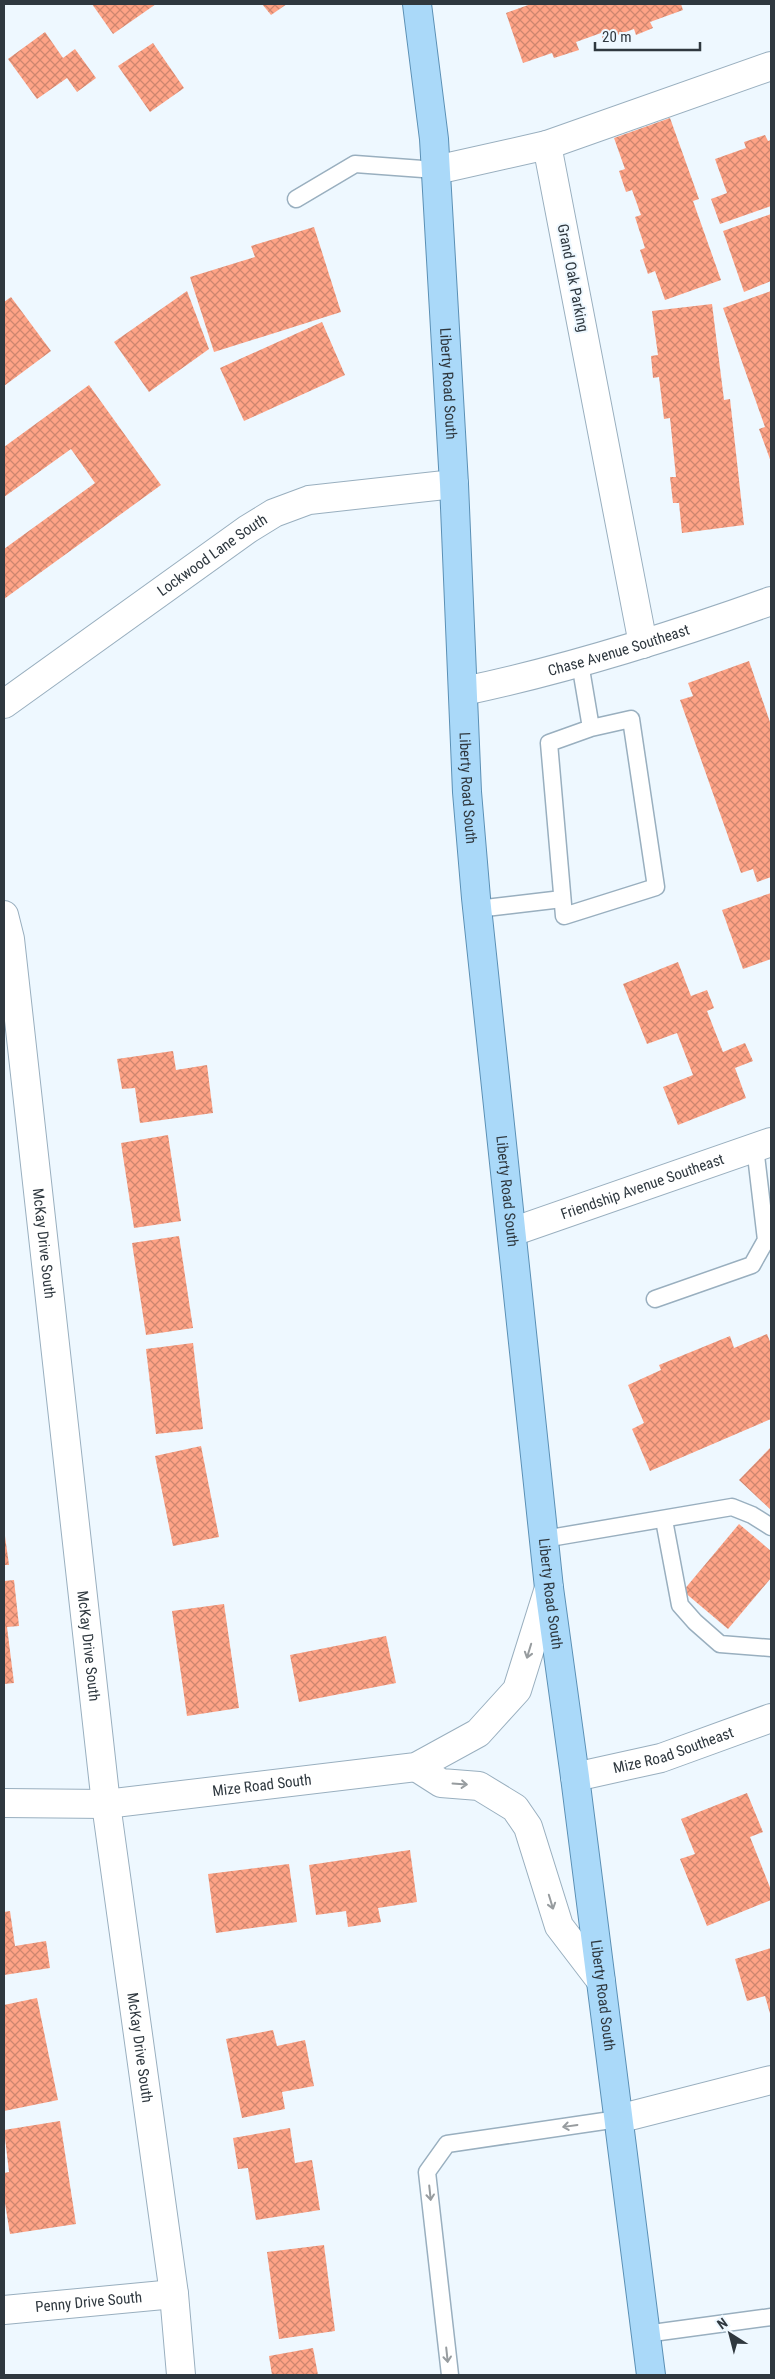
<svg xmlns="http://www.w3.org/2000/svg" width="775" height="2379" viewBox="0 0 775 2379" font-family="'Roboto Condensed',sans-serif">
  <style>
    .building { fill: url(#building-cross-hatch) }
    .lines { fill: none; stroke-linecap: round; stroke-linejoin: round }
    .lane-casing { stroke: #99afbf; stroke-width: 19 }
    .street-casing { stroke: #99afbf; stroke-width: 30 }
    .secondary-casing { stroke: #99afbf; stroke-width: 30 }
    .primary-casing { stroke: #5b90b5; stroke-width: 30 }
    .lane { stroke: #fff; stroke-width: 16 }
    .street { stroke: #fff; stroke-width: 28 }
    .secondary { stroke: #fff; stroke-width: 28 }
    .primary { stroke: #aad9f9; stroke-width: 28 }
    .oneway { stroke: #979c9f }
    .labels { text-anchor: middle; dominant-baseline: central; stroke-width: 4; stroke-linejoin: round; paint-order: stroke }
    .street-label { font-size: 15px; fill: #2f383f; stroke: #eef8ff }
  </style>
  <defs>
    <pattern id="building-cross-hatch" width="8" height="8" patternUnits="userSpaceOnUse" patternTransform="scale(1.25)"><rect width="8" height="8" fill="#fea386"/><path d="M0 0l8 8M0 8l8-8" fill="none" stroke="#ce866f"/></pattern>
  </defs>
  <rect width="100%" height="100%" fill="#eef8ff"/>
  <g class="building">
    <polygon points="92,4 156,4 113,34"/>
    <polygon points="262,4 287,4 271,15"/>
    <polygon points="531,4 681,4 683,10 650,22 653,28 636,35 634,29 603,40 601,33 576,42 579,50 554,58 552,53 523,63 506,13"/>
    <polygon points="45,32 63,58 75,49 96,78 77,92 67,78 37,99 8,59"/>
    <polygon points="153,43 184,88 150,112 118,66"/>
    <polygon points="670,118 699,199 693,201 721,280 665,300 655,271 648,274 640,250 645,248 635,217 641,215 632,190 626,192 619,171 625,169 614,138"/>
    <polygon points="765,135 768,141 771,140 771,206 720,224 711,199 727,193 715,159 746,148 744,142"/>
    <polygon points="771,214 771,281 744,292 723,231"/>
    <polygon points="314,227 341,312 214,352 190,277 255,257 251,246"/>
    <polygon points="187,291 209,349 149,392 114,342"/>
    <polygon points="771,291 771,462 759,429 765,427 723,308"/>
    <polygon points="11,297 51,351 4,386 4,302"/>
    <polygon points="712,304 724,400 730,399 744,525 682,533 679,503 673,503 670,477 676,477 670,418 664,419 659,377 653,378 651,356 658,355 652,311"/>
    <polygon points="322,322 345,375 244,421 220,368"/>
    <polygon points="89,385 161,485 4,599 4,549 95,483 71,449 4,497 4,447"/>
    <polygon points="749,661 771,725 771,877 757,882 753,869 741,873 680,700 693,696 688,683"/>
    <polygon points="771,893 771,959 743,969 722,910"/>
    <polygon points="678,962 691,996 707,990 714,1008 707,1011 723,1052 745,1043 753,1061 735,1068 746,1098 678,1125 663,1087 693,1075 677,1033 647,1044 623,984"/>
    <polygon points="173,1051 176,1070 207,1065 213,1113 140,1123 135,1088 122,1089 117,1059"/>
    <polygon points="168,1135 181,1221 134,1228 121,1143"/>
    <polygon points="179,1236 193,1328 146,1335 132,1243"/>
    <polygon points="767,1334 771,1344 771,1419 650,1471 632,1429 644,1423 628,1385 661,1370 659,1365 730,1336 734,1348"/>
    <polygon points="193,1343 203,1429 156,1434 146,1349"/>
    <polygon points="201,1446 219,1537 173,1546 155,1456"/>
    <polygon points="771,1447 771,1510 739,1480"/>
    <polygon points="739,1524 771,1551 771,1578 728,1629 683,1591"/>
    <polygon points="4,1529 9,1565 4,1565"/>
    <polygon points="14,1580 19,1626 7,1627 14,1683 4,1684 4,1581"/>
    <polygon points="224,1604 239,1708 187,1716 172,1611"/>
    <polygon points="386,1636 396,1683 299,1702 290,1655"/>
    <polygon points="747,1793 763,1832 750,1837 771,1890 771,1900 707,1926 680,1859 695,1854 681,1819"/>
    <polygon points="410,1850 417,1902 378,1908 381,1922 348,1927 346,1911 316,1915 309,1865"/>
    <polygon points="289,1864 297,1922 216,1933 208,1874"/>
    <polygon points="10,1911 15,1946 46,1941 50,1968 4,1975 4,1912"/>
    <polygon points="771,1948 771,2017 765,1996 747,2001 735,1959"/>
    <polygon points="37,1998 58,2100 4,2111 4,2005"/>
    <polygon points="273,2030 277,2046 305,2040 314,2086 282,2092 285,2109 242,2118 226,2039"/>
    <polygon points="60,2121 76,2224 10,2234 4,2197 4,2173 9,2172 4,2130"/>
    <polygon points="290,2128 295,2163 312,2160 320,2210 256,2220 248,2168 238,2169 233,2138"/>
    <polygon points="324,2245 335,2331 279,2339 267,2252"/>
    <polygon points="313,2348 318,2375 272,2375 269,2356"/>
  </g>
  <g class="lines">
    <defs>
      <g id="lane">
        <polyline points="296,199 355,164 436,170"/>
        <polyline points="580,663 591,728 631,719 656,887 564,916 549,743 591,728"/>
        <polyline points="477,909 562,899"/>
        <polyline points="655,1299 752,1265 766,1240 755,1147"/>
        <polyline points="664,1520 680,1605 695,1622 720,1644 771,1648"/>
        <polyline points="544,1539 732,1507 752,1515 771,1527"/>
        <polyline points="645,2334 771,2317"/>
        <polyline points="450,2375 427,2172 447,2144 618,2119"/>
      </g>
      <g id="street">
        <polyline points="436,170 547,145"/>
        <polyline points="643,644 547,145 771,66"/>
        <path id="s1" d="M464,691C569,669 670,637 771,601"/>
        <path id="s2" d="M4,704L248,529L274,513L309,500L454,484"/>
        <path id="s3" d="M4,915L10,939L106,1804L174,2294L181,2375"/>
        <path id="s4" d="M512,1232L771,1142"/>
        <polyline points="416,1767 441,1783 479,1786 515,1808 528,1827 559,1926 601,1981"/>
        <path id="s5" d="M575,1777L661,1758L771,1718"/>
        <path id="s6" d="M4,1803L106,1804L416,1767L478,1733L517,1690L549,1588"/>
        <path id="s7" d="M4,2310L174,2294"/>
      </g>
      <polyline id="secondary" points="618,2119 771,2080"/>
      <g id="primary">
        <path id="s8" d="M417,4L434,139L454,484L467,792L476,898L549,1588L575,1777L651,2375"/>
      </g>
    </defs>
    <use href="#lane" class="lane-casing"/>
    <use href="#street" class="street-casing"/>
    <use href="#secondary" class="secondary-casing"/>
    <use href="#primary" class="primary-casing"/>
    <use href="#lane" class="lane"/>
    <use href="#street" class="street"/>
    <use href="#secondary" class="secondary"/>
    <use href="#primary" class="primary"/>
  </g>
  <defs><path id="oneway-shaft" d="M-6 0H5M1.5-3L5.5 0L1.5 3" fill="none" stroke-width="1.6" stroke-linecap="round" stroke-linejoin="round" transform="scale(1.25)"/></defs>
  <g class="oneway">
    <use href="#oneway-shaft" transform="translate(529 1651) rotate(107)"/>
    <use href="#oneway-shaft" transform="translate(460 1784) rotate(4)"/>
    <use href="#oneway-shaft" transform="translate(551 1902) rotate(73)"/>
    <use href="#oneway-shaft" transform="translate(570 2126) rotate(172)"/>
    <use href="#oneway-shaft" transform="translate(430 2193) rotate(84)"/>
    <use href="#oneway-shaft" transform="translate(447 2355) rotate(84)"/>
  </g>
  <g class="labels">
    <g class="street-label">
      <text transform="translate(573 278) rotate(79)">Grand Oak Parking</text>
      <text stroke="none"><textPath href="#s8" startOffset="381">Liberty Road South</textPath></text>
      <text stroke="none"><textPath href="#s2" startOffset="256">Lockwood Lane South</textPath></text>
      <text stroke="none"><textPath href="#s1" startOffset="160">Chase Avenue Southeast</textPath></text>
      <text stroke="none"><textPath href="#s8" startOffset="786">Liberty Road South</textPath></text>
      <text stroke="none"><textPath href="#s4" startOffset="138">Friendship Avenue Southeast</textPath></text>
      <text stroke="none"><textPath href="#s8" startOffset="1191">Liberty Road South</textPath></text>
      <text stroke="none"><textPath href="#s3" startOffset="331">McKay Drive South</textPath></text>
      <text stroke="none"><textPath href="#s8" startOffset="1596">Liberty Road South</textPath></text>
      <text stroke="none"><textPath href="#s3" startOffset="736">McKay Drive South</textPath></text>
      <text stroke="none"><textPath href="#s5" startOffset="102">Mize Road Southeast</textPath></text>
      <text stroke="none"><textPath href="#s6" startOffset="259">Mize Road South</textPath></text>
      <text stroke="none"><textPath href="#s8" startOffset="2001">Liberty Road South</textPath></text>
      <text stroke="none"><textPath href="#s3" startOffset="1141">McKay Drive South</textPath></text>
      <text stroke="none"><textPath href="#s7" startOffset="85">Penny Drive South</textPath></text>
    </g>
  </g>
  <rect width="775" height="2379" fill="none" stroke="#2f383f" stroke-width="10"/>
  <g transform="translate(730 2334) rotate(324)" stroke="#eef8ff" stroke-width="4" paint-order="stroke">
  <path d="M0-4L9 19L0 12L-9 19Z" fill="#2f383f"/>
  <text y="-8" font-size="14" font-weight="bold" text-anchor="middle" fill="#2f383f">N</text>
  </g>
  <path d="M595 42v8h105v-8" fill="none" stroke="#2f383f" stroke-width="2.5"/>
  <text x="602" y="42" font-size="15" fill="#2f383f" stroke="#eef8ff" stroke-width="4" paint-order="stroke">20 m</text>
</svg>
